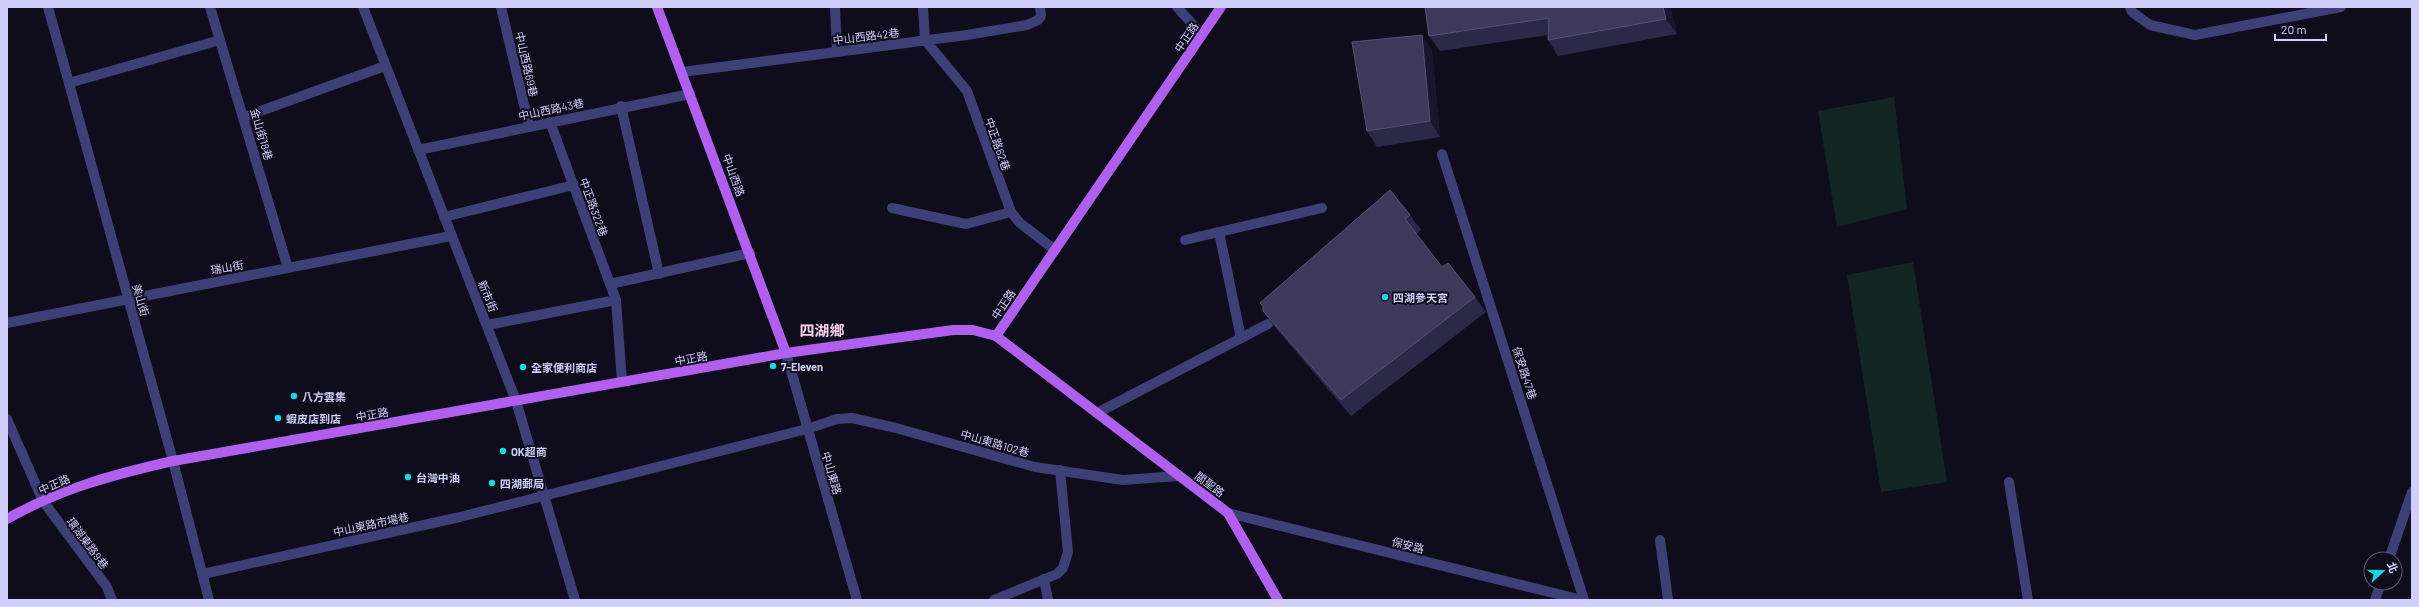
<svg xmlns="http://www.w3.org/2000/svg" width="2419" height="607" viewBox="0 0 2419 607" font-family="Barlow,'Noto Sans TC',sans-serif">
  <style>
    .green { fill: #112624 }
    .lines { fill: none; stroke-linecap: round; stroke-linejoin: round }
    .minor { stroke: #3d3f77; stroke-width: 10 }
    .major { stroke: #b05fef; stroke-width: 10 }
    .wall { fill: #2c2848 }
    .shaded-wall { fill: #19152f }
    .building { fill: #3e395b; stroke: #555174 }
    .poi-dot { fill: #16d8de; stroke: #0f0d1c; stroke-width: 1.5 }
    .labels { text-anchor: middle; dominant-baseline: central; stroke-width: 4; stroke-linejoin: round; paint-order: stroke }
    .street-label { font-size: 11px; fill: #d0cefa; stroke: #0f0d1c }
    .poi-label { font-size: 11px; font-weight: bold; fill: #d0cefa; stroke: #0f0d1c; text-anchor: start }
    .district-label { font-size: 15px; font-weight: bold; fill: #facfee; stroke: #0f0d1c }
  </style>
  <rect width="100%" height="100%" fill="#0f0d1c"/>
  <g class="green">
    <polygon points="1894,97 1907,209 1837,227 1818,111"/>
    <polygon points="1913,262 1947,482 1881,492 1847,275"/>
  </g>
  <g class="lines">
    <g class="minor">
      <polyline points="48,7 173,461 209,600"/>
      <polyline points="210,7 288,268"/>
      <polyline points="363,7 516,401 575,600"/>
      <polyline points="501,7 529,126"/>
      <polyline points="835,7 837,52"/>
      <polyline points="923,7 925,40 967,91 1011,212 1020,223 1055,250"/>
      <polyline points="1177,7 1202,35"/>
      <polyline points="2130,7 2132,12 2150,25 2195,35 2341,7"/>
      <polyline points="682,72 967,35 1027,25 1038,20 1041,16 1040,7"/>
      <polyline points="69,83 220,40"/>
      <polyline points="621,106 659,274"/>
      <polyline points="244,117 385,66"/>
      <polyline points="418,150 690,94"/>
      <polyline points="1442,154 1584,600"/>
      <polyline points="892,208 966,224 1011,212"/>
      <polyline points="444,217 574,185"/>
      <polyline points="1219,232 1241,338"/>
      <polyline points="1185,240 1322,208"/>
      <polyline points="610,284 750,253"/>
      <polyline points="616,300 622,382"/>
      <polyline points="7,323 451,236"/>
      <polyline points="487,325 616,300 550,122"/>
      <polyline points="786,353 857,600"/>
      <polyline points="1097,413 1268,324"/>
      <polyline points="7,419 43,501 107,587 112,600"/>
      <polyline points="2009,482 2028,600"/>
      <polyline points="1228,513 1582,600"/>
      <polyline points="1660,540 1668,600"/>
      <polyline points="2389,559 2412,492"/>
      <polyline points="203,574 460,517 807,429 837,419 852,418 896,428 1035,467 1123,480 1179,476"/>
      <polyline points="1044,579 1048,600"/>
      <polyline points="994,600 1057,574 1063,568 1068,552 1060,470"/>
      <polyline points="2375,600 2381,583"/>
    </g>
    <g class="major">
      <polyline points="657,7 786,353"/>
      <polyline points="996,336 1221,7"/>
      <path d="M7,519C59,489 115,474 173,461L786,353L953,330H973L996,336L1228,513L1278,600"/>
    </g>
  </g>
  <g class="wall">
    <polygon points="1425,7 1670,7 1677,34 1558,56 1548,40 1548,35 1440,51 1429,36"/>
    <polygon points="1422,35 1432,51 1440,137 1377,147 1367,131"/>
    <polygon points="1410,215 1421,230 1416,234 1442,267 1475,297 1486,312 1351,416 1274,326 1263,311 1263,307 1260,303"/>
  </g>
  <g class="shaded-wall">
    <polygon points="1663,7 1670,7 1677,34 1666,19"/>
    <polygon points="1422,35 1432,51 1440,137 1430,121"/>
  </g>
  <g class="building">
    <polygon points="1425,7 1663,7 1666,19 1548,40 1549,18 1429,36"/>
    <polygon points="1422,35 1430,121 1367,131 1352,42"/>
    <polygon points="1390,190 1410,215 1405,219 1442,267 1448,263 1475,297 1341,400 1263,311 1263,306 1260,303"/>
  </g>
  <g class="poi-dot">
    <circle cx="1385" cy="297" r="4"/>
    <circle cx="773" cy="366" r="4"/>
    <circle cx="523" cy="367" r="4"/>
    <circle cx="294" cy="396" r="4"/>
    <circle cx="278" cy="418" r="4"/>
    <circle cx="503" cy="451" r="4"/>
    <circle cx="408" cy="477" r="4"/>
    <circle cx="492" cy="483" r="4"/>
  </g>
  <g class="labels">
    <g class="street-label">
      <text transform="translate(866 36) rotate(-7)">中山西路42巷</text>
      <text transform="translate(1186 37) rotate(-56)">中正路</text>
      <text transform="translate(527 64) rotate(77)">中山西路69巷</text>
      <text transform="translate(551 109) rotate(-12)">中山西路43巷</text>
      <text transform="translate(262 134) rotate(74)">金山街18巷</text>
      <text transform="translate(998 144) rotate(71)">中正路62巷</text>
      <text transform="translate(734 175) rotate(70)">中山西路</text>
      <text transform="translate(594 207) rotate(70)">中正路322巷</text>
      <text transform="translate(227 267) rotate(-10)">瑞山街</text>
      <text transform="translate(488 296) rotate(68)">新市街</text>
      <text transform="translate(141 300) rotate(74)">美山街</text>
      <text transform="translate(1003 304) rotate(-56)">中正路</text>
      <text transform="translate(691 358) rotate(-10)">中正路</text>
      <text transform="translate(1525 373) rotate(72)">保安路47巷</text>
      <text transform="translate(372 414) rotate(-10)">中正路</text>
      <text transform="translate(995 443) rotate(16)">中山東路102巷</text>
      <text transform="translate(832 473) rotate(74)">中山東路</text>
      <text transform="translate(54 484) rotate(-23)">中正路</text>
      <text transform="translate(1210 484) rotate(37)">關聖路</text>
      <text transform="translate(371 524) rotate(-12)">中山東路市場巷</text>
      <text transform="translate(88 543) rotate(53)">環湖東路9巷</text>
      <text transform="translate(1408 545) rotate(14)">保安路</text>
    </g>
    <g class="poi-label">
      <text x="1393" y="297">四湖參天宮</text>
      <text x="781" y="366">7-Eleven</text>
      <text x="531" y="367">全家便利商店</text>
      <text x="302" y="396">八方雲集</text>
      <text x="286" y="418">蝦皮店到店</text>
      <text x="511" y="451">OK超商</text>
      <text x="416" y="477">台灣中油</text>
      <text x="500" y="483">四湖郵局</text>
    </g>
    <g class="district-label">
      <text x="822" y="330">四湖鄉</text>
    </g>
  </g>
  <rect width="2419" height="607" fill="none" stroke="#d0cefa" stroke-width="16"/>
  <g transform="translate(2383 571) rotate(69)"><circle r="19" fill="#0f0d1c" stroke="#5c5a75"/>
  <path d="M0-3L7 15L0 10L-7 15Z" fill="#16d8de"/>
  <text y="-6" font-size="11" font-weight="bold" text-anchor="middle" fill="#d0cefa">北</text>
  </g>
  <path d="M2275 34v6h51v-6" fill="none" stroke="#d0cefa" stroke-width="2"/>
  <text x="2281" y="34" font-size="12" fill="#d0cefa" stroke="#0f0d1c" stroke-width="3" paint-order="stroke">20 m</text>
</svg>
